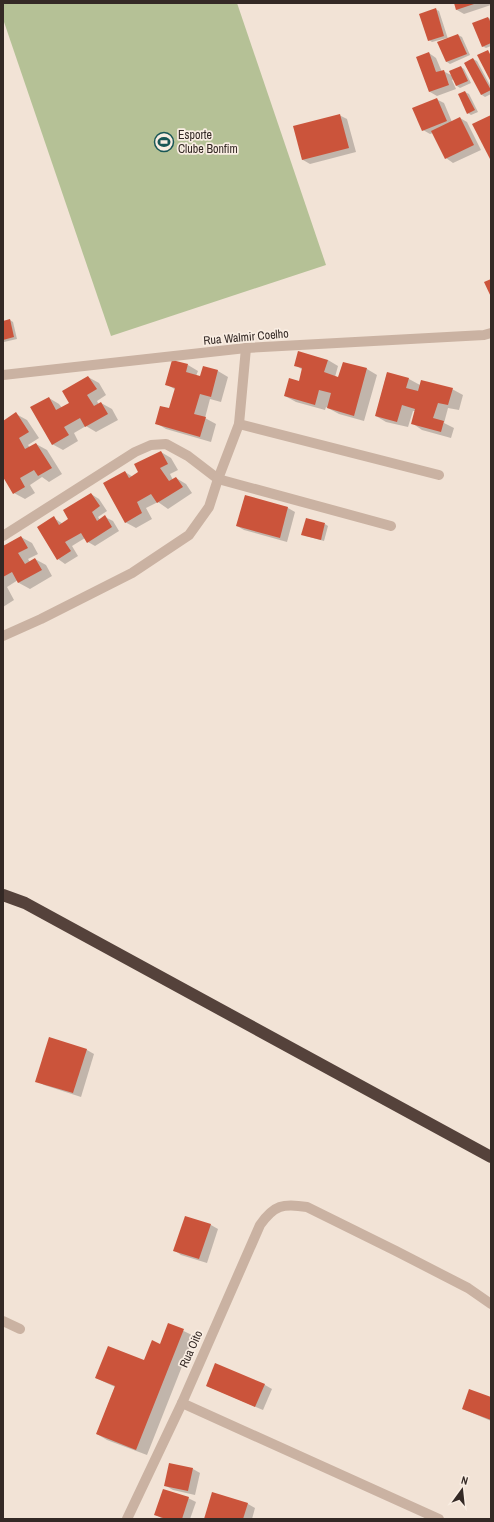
<svg xmlns="http://www.w3.org/2000/svg" width="494" height="1522" viewBox="0 0 494 1522" font-family="'Archivo Narrow',sans-serif">
  <style>
    .green { fill: #b5c196 }
    .shadow { fill: #0003 }
    .building { fill: #cb543b }
    .lines { fill: none; stroke-linecap: round; stroke-linejoin: round }
    .street { stroke: #cab2a2; stroke-width: 10 }
    .highway { stroke: #55423b; stroke-width: 12 }
    .labels { text-anchor: middle; dominant-baseline: central; stroke-width: 3.5; stroke-linejoin: round; paint-order: stroke }
    .poi-label { font-size: 12px; fill: #342925; stroke: #f9ede2; text-anchor: start }
    .street-label { font-size: 12px; fill: #342925; stroke: #f9ede2 }
  </style>
  <rect width="100%" height="100%" fill="#f2e3d6"/>
  <polygon class="green" points="3,3 237,3 326,265 111,336 3,19"/>
  <g class="shadow">
    <polygon points="455,3 491,3 491,5 464,14 457,10"/>
    <polygon points="435,9 439,11 448,39 458,35 462,37 470,55 450,64 447,62 439,43 447,39 447,38 432,42 429,40"/>
    <polygon points="488,18 491,19 491,46 486,48 482,46"/>
    <polygon points="429,53 436,58 442,72 443,71 453,76 461,67 464,69 471,83 460,88 457,86 454,79 452,80 456,89 437,96 430,92"/>
    <polygon points="473,59 477,61 491,87 491,94 485,97 482,95 465,64"/>
    <polygon points="465,92 469,94 478,112 471,115 468,113"/>
    <polygon points="436,99 444,103 452,122 460,118 467,122 481,150 453,163 446,158 433,133 430,134 423,130"/>
    <polygon points="339,115 347,119 356,152 310,164 303,160 294,127"/>
    <polygon points="10,320 13,322 17,339 4,342 3,322"/>
    <polygon points="328,360 338,366 335,377 339,378 343,363 367,369 377,375 364,421 339,414 326,407 325,410 296,402 285,396 300,382 303,370 295,365"/>
    <polygon points="188,365 198,371 196,376 201,378 204,367 218,371 228,377 221,402 210,399 205,418 216,424 211,442 166,429 156,423 170,409 176,390 166,384"/>
    <polygon points="387,373 409,379 420,385 452,389 463,395 459,410 448,408 444,423 454,428 451,438 422,430 412,423 415,411 413,411 408,427 386,422 376,416"/>
    <polygon points="88,377 99,383 106,395 97,401 99,405 101,403 112,409 118,420 96,432 86,426 74,433 78,441 63,450 52,444 49,398 59,404 62,408 70,403"/>
    <polygon points="16,414 27,420 39,438 28,445 30,448 36,444 47,450 62,474 49,482 42,477 30,485 35,493 25,499 14,493 3,475 3,422"/>
    <polygon points="161,452 171,458 178,470 170,474 173,480 176,478 186,484 192,493 168,509 158,502 146,508 152,519 136,528 125,522 125,472 133,477 140,473"/>
    <polygon points="91,494 99,499 107,511 98,517 100,520 105,517 113,521 119,531 95,546 88,542 85,538 72,546 78,556 65,564 58,559 54,518 63,524 70,519"/>
    <polygon points="245,496 288,508 295,512 287,542 244,530 237,526"/>
    <polygon points="325,524 328,526 324,541 306,536"/>
    <polygon points="21,537 32,543 38,554 28,559 30,562 35,559 46,565 52,576 30,589 19,583 18,580 7,587 14,600 3,607 3,548"/>
    <polygon points="50,1038 87,1050 94,1054 81,1097 44,1085 37,1081"/>
    <polygon points="186,1217 211,1225 218,1229 207,1263 181,1255 174,1250"/>
    <polygon points="169,1324 194,1336 147,1455 107,1440 97,1434 115,1387 96,1378 144,1361 161,1345"/>
    <polygon points="265,1385 272,1389 263,1410 207,1386"/>
    <polygon points="491,1398 491,1421 463,1409"/>
    <polygon points="193,1469 200,1473 195,1495 173,1490 166,1486"/>
    <polygon points="213,1493 248,1504 255,1508 252,1519 205,1519"/>
    <polygon points="188,1498 196,1502 190,1519 163,1519 156,1515"/>
  </g>
  <g class="building">
    <polygon points="454,3 477,3 456,10"/>
    <polygon points="436,8 444,36 428,41 419,14"/>
    <polygon points="488,17 491,23 491,43 482,47 472,23"/>
    <polygon points="458,34 467,54 446,62 437,42"/>
    <polygon points="488,50 491,56 491,82 477,55"/>
    <polygon points="429,52 436,72 444,70 449,85 429,92 416,57"/>
    <polygon points="473,58 491,90 481,95 464,63"/>
    <polygon points="461,66 468,81 456,86 449,71"/>
    <polygon points="465,91 475,110 467,114 458,94"/>
    <polygon points="437,98 447,121 422,131 412,108"/>
    <polygon points="340,114 349,148 302,160 293,126"/>
    <polygon points="491,115 491,159 490,159 472,124"/>
    <polygon points="460,117 474,145 445,159 431,131"/>
    <polygon points="491,279 491,297 484,282"/>
    <polygon points="10,319 14,337 3,340 3,321"/>
    <polygon points="298,351 328,360 324,372 338,377 343,362 367,368 354,416 327,408 331,393 319,390 315,405 284,396 289,378 299,381 302,368 294,366"/>
    <polygon points="172,360 188,364 186,372 200,376 203,366 218,370 211,397 200,394 194,414 206,417 200,437 155,424 160,406 169,408 175,388 165,385"/>
    <polygon points="387,372 409,378 406,388 418,391 421,380 453,388 448,405 438,403 433,418 444,421 441,432 411,424 415,409 402,405 397,422 375,416"/>
    <polygon points="88,376 97,389 87,395 94,406 101,402 108,414 85,427 80,418 64,427 69,435 52,445 30,407 49,397 56,410 69,403 62,391"/>
    <polygon points="16,412 29,432 19,438 25,449 36,443 52,468 38,476 34,470 20,478 25,487 13,494 3,477 3,421"/>
    <polygon points="161,451 168,464 160,468 169,481 176,477 183,487 157,503 151,494 137,502 142,513 125,523 103,483 125,471 129,478 138,472 134,464"/>
    <polygon points="91,493 100,506 92,512 97,521 105,515 112,527 87,543 81,533 65,542 71,551 57,560 37,527 54,516 59,525 68,519 63,510"/>
    <polygon points="245,495 288,507 280,538 236,526"/>
    <polygon points="306,518 325,523 321,540 301,535"/>
    <polygon points="21,536 28,548 18,553 25,564 35,558 42,570 18,583 12,572 3,577 3,546"/>
    <polygon points="49,1037 87,1049 73,1093 35,1082"/>
    <polygon points="185,1216 211,1224 199,1259 173,1251"/>
    <polygon points="168,1323 184,1329 136,1450 96,1434 115,1386 95,1378 108,1346 144,1360 152,1340 160,1344"/>
    <polygon points="215,1363 265,1384 255,1407 206,1386"/>
    <polygon points="469,1389 491,1397 491,1420 462,1409"/>
    <polygon points="169,1463 193,1468 188,1491 164,1486"/>
    <polygon points="163,1489 189,1497 182,1519 166,1519 154,1515"/>
    <polygon points="212,1492 248,1503 243,1519 204,1519"/>
  </g>
  <g class="lines">
    <g class="street">
      <polyline points="3,375 246,348 484,335 491,333"/>
      <polyline points="239,424 439,475"/>
      <polyline points="3,536 135,452 151,445 166,444 188,456 218,479 391,526"/>
      <polyline points="3,636 41,619 132,573 189,535 209,507 218,479 239,424 246,348"/>
      <polyline points="3,1321 20,1329"/>
      <polyline points="182,1403 439,1519"/>
      <path d="M127,1519L182,1403L260,1225C274,1205 283,1203 307,1207L396,1251L468,1288L491,1304"/>
    </g>
    <polyline class="highway" points="3,895 25,903 491,1157"/>
  </g>
  <defs>
    <symbol id="stadium-ring" viewBox="-11 -11 22 22"><circle r="9.5" fill="#f9ede2" stroke="#195656" stroke-width="1.5"/><path d="M0-5a6.5 5 0 1 0 0 10a6.5 5 0 1 0 0-10ZM-3.5-1.8h7v3.6h-7Z" fill="#195656"/></symbol>
  </defs>
  <g fill-rule="evenodd">
    <use href="#stadium-ring" x="153" y="131" width="22" height="22"/>
  </g>
  <g class="labels">
    <g class="poi-label">
      <text x="178" y="135">Esporte<tspan x="178" dy="14">Clube Bonfim</tspan></text>
    </g>
    <g class="street-label">
      <text transform="translate(246 337) rotate(-5)">Rua Walmir Coelho</text>
      <text transform="translate(191 1349) rotate(-66)">Rua Oito</text>
    </g>
  </g>
  <rect width="494" height="1522" fill="none" stroke="#342925" stroke-width="8"/>
  <g transform="translate(462 1490) rotate(15)" stroke="#f9ede2" stroke-width="3" paint-order="stroke">
  <path d="M0-3L7 15L0 10L-7 15Z" fill="#342925"/>
  <text y="-6" font-size="11" font-weight="bold" text-anchor="middle" fill="#342925">N</text>
  </g>
</svg>
